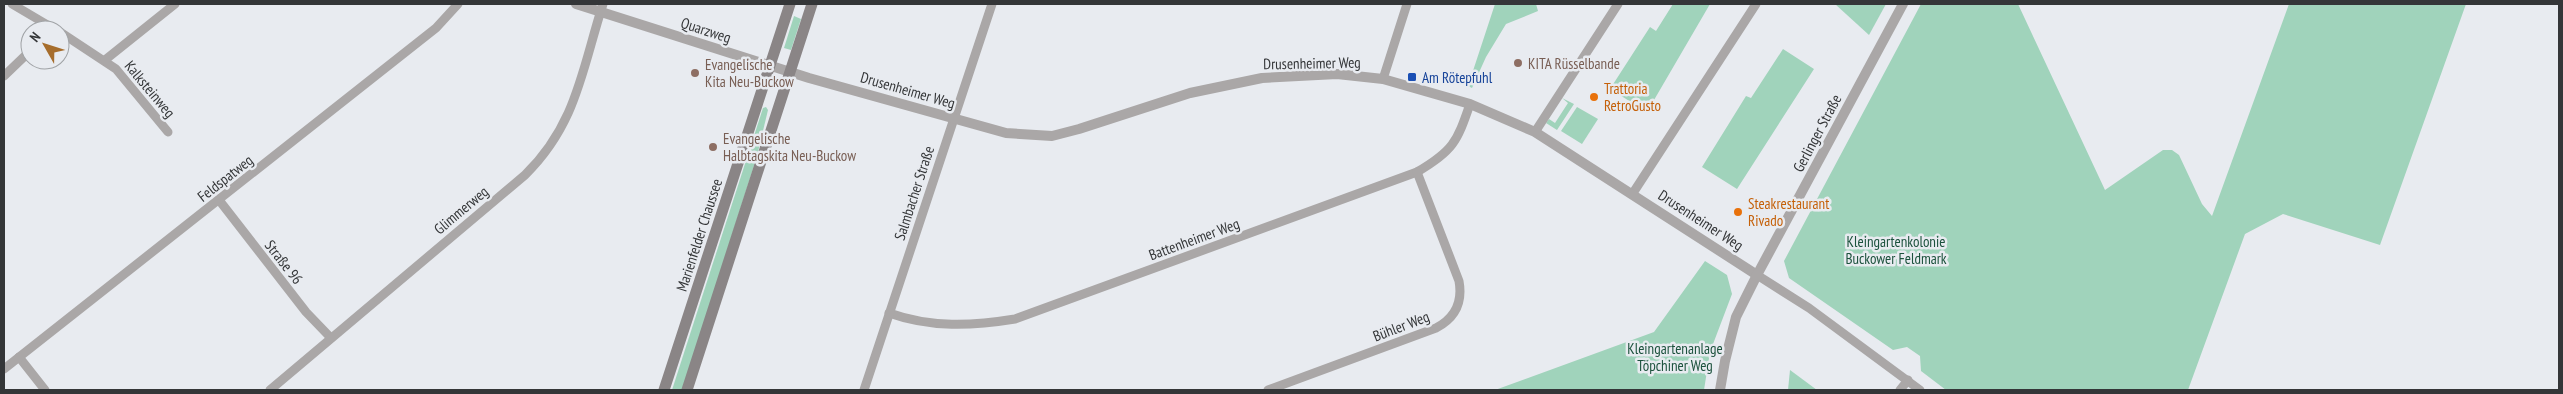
<svg xmlns="http://www.w3.org/2000/svg" width="2563" height="394" viewBox="0 0 2563 394" font-family="'PT Sans Narrow',sans-serif">
  <style>
    .green { fill: #a0d3bb }
    .lines { fill: none; stroke-linecap: round; stroke-linejoin: round }
    .minor { stroke: #aaa7a7; stroke-width: 9 }
    .tertiary { stroke: #aaa7a7; stroke-width: 10 }
    .secondary { stroke: #8a8586; stroke-width: 11 }
    .education-dot { fill: #8d6e63; stroke: #e8ebf0; stroke-width: 2 }
    .transit-dot { fill: #1a4fb4; stroke: #e8ebf0; stroke-width: 2 }
    .food-dot { fill: #e8710a; stroke: #e8ebf0; stroke-width: 2 }
    .labels { text-anchor: middle; dominant-baseline: central; stroke-width: 5; stroke-linejoin: round; paint-order: stroke }
    .street-label { font-size: 15px; fill: #343638; stroke: #e8ebf0 }
    .education-label { font-size: 15px; fill: #785e54; stroke: #e8ebf0; text-anchor: start }
    .transit-label { font-size: 15px; fill: #164399; stroke: #e8ebf0; text-anchor: start }
    .food-label { font-size: 15px; fill: #c56008; stroke: #e8ebf0; text-anchor: start }
    .park-label { font-size: 15px; fill: #1c523d; stroke: #e8ebf0 }
  </style>
  <rect width="100%" height="100%" fill="#e8ebf0"/>
  <g class="green">
    <polygon points="1495,4 1536,4 1538,11 1506,24 1486,57 1472,88 1468,86"/>
    <polygon points="1673,4 1710,4 1647,112 1610,89 1650,27 1656,31"/>
    <polygon points="1835,4 1886,4 1869,35"/>
    <polygon points="1921,4 2018,4 2105,190 2163,150 2172,150 2179,155 2202,204 2212,216 2289,4 2466,4 2380,245 2283,214 2245,234 2188,390 1946,390 1921,371 1920,356 1907,347 1893,350 1789,278 1784,261"/>
    <polygon points="794,16 801,19 791,50 784,48"/>
    <polygon points="1783,49 1814,69 1737,189 1702,167 1746,96 1751,98"/>
    <polygon points="1562,98 1574,104 1557,130 1546,123 1549,119 1555,123 1568,103"/>
    <polygon points="766,107 768,110 757,156 683,390 672,390 763,108"/>
    <polygon points="1577,107 1598,119 1582,144 1561,131"/>
    <polygon points="1705,261 1727,275 1732,294 1710,352 1704,390 1495,390 1654,332"/>
    <polygon points="1790,370 1817,390 1788,390"/>
  </g>
  <g class="lines">
    <g class="minor">
      <polyline points="12,4 56,30"/>
      <polyline points="60,32 116,69 168,132"/>
      <polyline points="105,60 175,4"/>
      <polyline points="4,76 30,51"/>
      <polyline points="1383,79 1407,4"/>
      <polyline points="1535,132 1618,4"/>
      <polyline points="1633,193 1756,4"/>
      <polyline points="219,200 306,312 331,338"/>
      <polyline points="1757,275 1809,308 1920,390"/>
      <path d="M889,313C931,328 972,326 1015,319L1417,172C1453,151 1457,142 1470,104"/>
      <polyline points="19,357 45,390"/>
      <polyline points="4,369 436,28 458,4"/>
      <path d="M270,390L525,175C577,124 582,69 603,4"/>
      <polyline points="864,390 992,4"/>
      <path d="M1268,390L1436,328C1455,318 1463,303 1459,281L1417,172"/>
      <polyline points="1900,390 1908,380"/>
    </g>
    <g class="tertiary">
      <polyline points="576,4 809,78 1006,133 1052,136 1079,129 1190,93 1262,78 1337,74 1383,79 1470,104 1535,132 1757,275"/>
      <polyline points="1720,390 1725,361 1736,317 1757,275 1903,4"/>
    </g>
    <g class="secondary">
      <polyline points="664,390 790,4"/>
      <polyline points="687,390 812,4"/>
    </g>
  </g>
  <g class="education-dot">
    <circle cx="1518" cy="63" r="5"/>
    <circle cx="695" cy="73" r="5"/>
    <circle cx="713" cy="147" r="5"/>
  </g>
  <rect class="transit-dot" x="1407" y="72" width="10" height="10" rx="2.5"/>
  <g class="food-dot">
    <circle cx="1594" cy="97" r="5"/>
    <circle cx="1738" cy="212" r="5"/>
  </g>
  <g class="labels">
    <g class="street-label">
      <text transform="translate(706 30) rotate(18)">Quarzweg</text>
      <text transform="translate(1312 63) rotate(-1)">Drusenheimer Weg</text>
      <text transform="translate(150 89) rotate(50)">Kalksteinweg</text>
      <text transform="translate(908 90) rotate(16)">Drusenheimer Weg</text>
      <text transform="translate(1817 133) rotate(-62)">Gerlinger Straße</text>
      <text transform="translate(225 178) rotate(-38)">Feldspatweg</text>
      <text transform="translate(914 193) rotate(-72)">Salmbacher Straße</text>
      <text transform="translate(461 210) rotate(-40)">Glimmerweg</text>
      <text transform="translate(1701 220) rotate(33)">Drusenheimer Weg</text>
      <text transform="translate(699 235) rotate(-72)">Marienfelder Chaussee</text>
      <text transform="translate(1194 239) rotate(-20)">Battenheimer Weg</text>
      <text transform="translate(284 262) rotate(52)">Straße 96</text>
      <text transform="translate(1401 326) rotate(-21)">Bühler Weg</text>
    </g>
    <g class="education-label">
      <text x="1528" y="63">KITA Rüsselbande</text>
      <text x="705" y="64">Evangelische<tspan x="705" dy="17">Kita Neu-Buckow</tspan></text>
      <text x="723" y="138">Evangelische<tspan x="723" dy="17">Halbtagskita Neu-Buckow</tspan></text>
    </g>
    <g class="transit-label">
      <text x="1422" y="77">Am Rötepfuhl</text>
    </g>
    <g class="food-label">
      <text x="1604" y="88">Trattoria<tspan x="1604" dy="17">RetroGusto</tspan></text>
      <text x="1748" y="203">Steakrestaurant<tspan x="1748" dy="17">Rivado</tspan></text>
    </g>
    <g class="park-label">
      <text x="1896" y="241">Kleingartenkolonie<tspan x="1896" dy="17">Buckower Feldmark</tspan></text>
      <text x="1675" y="348">Kleingartenanlage<tspan x="1675" dy="17">Töpchiner Weg</tspan></text>
    </g>
  </g>
  <rect width="2563" height="394" fill="none" stroke="#343638" stroke-width="10"/>
  <g transform="translate(45 45) rotate(309)"><circle r="24" fill="#e8ebf0" stroke="#a0a3a6"/>
  <path d="M0-4L9 19L0 12L-9 19Z" fill="#a66d2c"/>
  <text y="-8" font-size="14" font-weight="bold" text-anchor="middle" fill="#343638">N</text>
  </g>
</svg>
